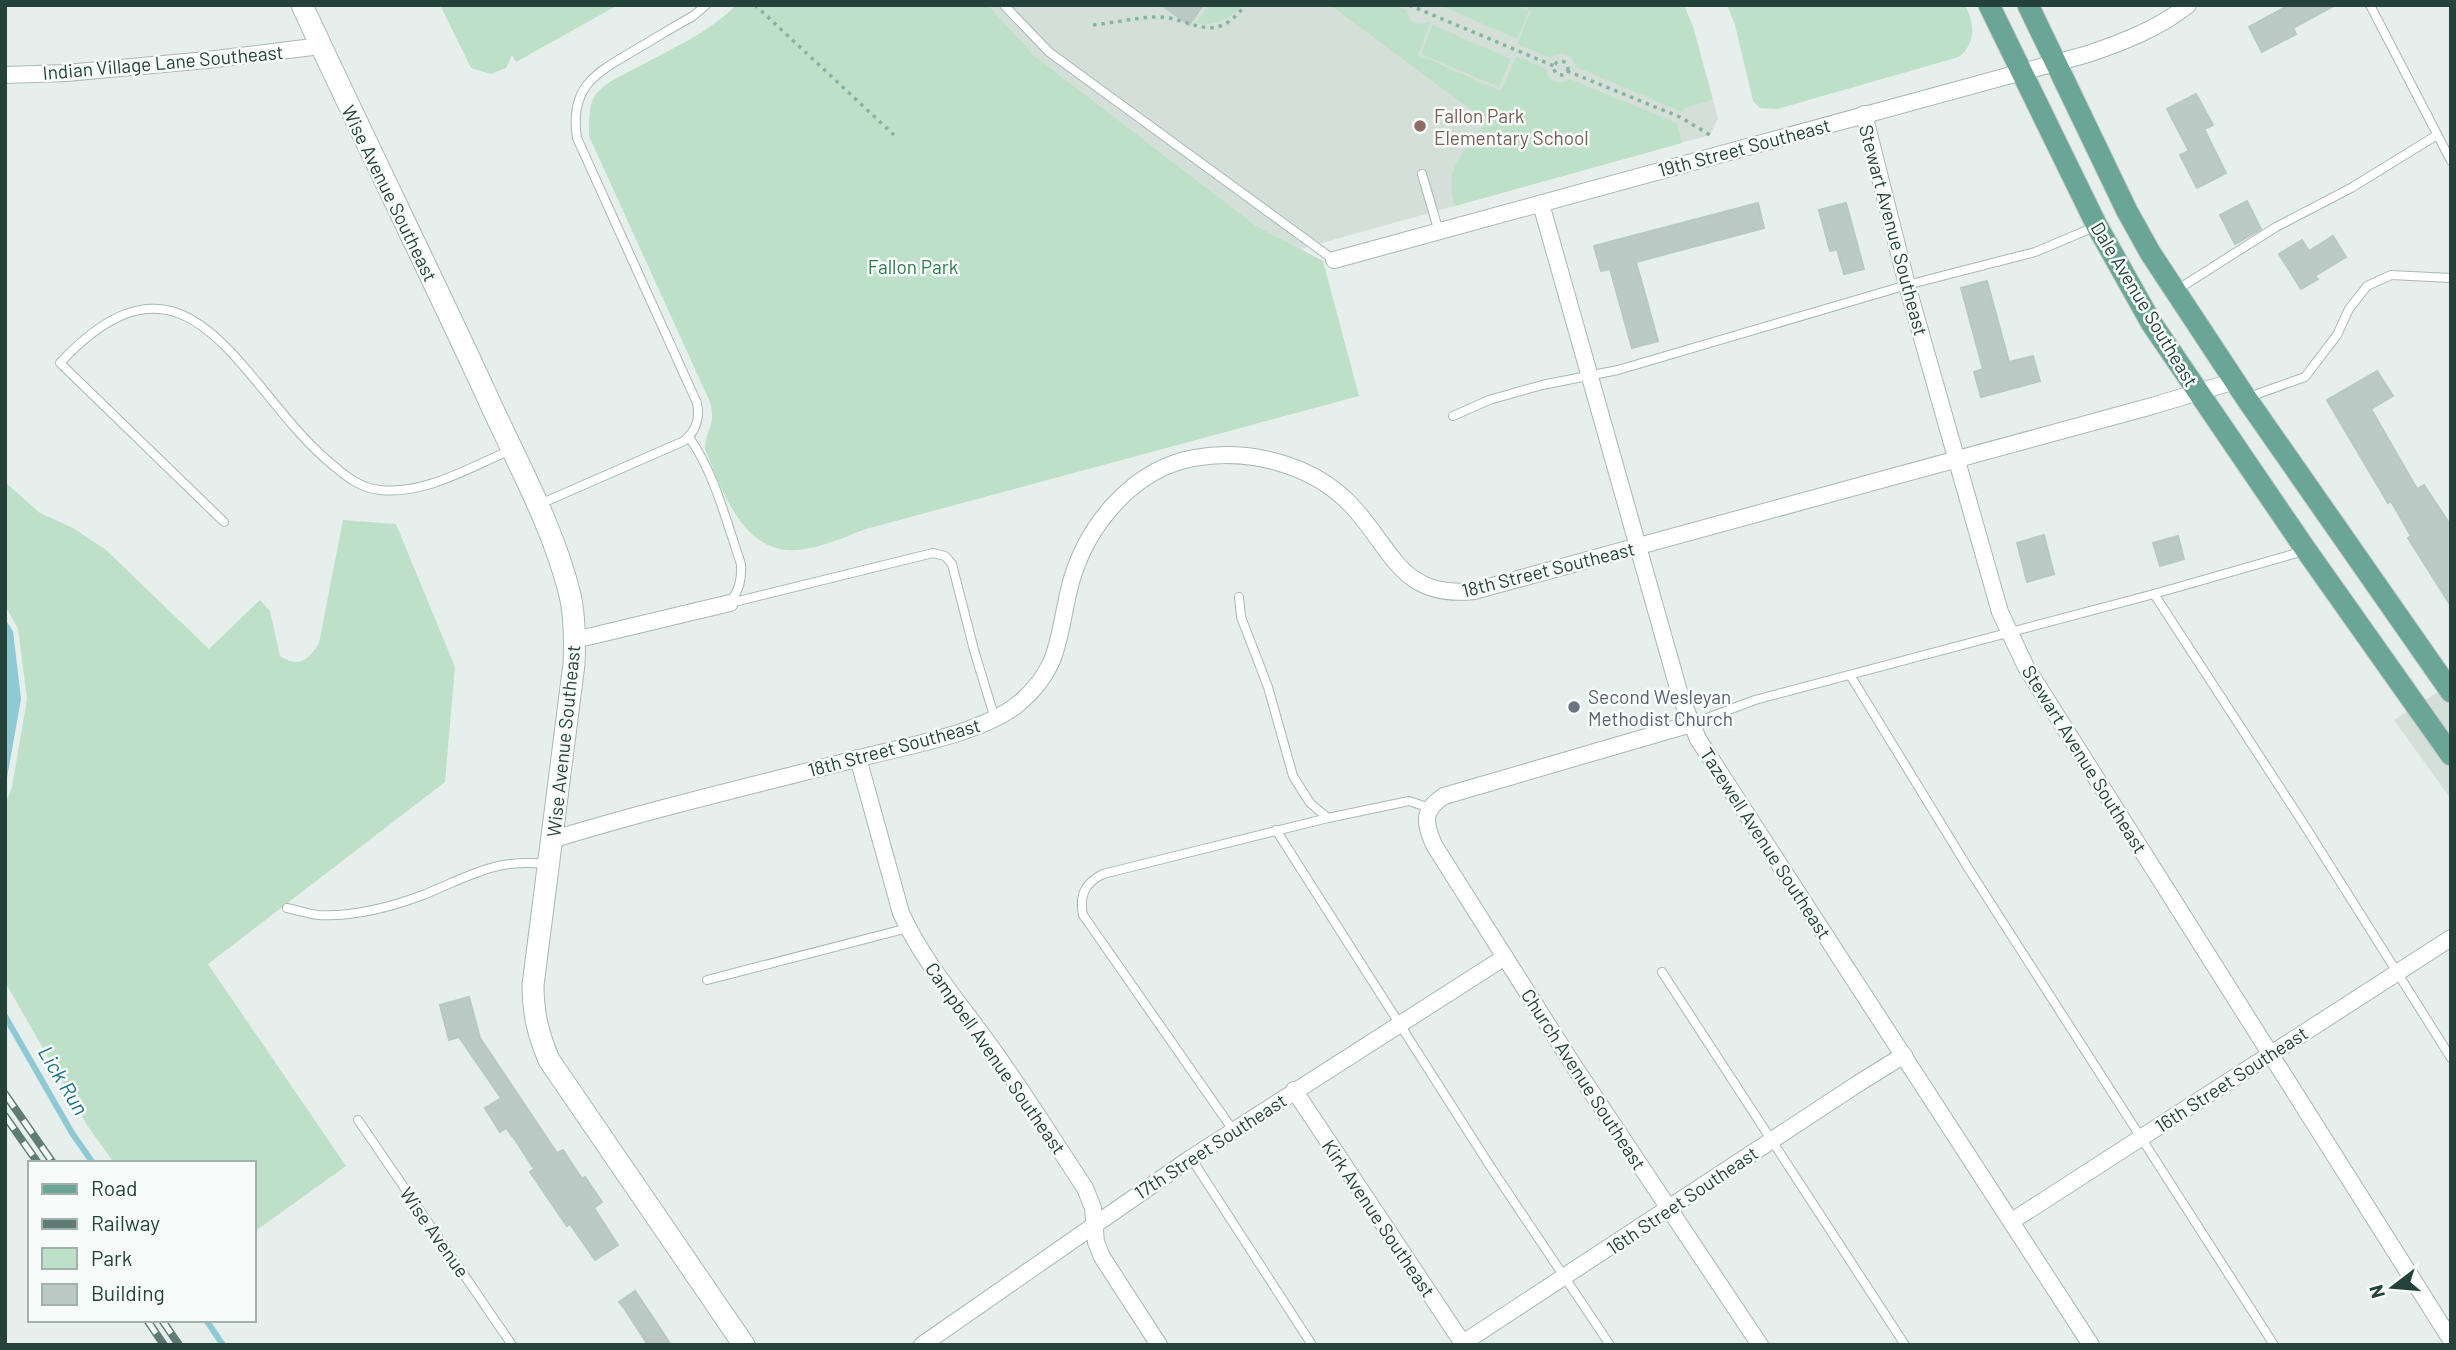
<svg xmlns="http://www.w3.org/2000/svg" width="2456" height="1350" viewBox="0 0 2456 1350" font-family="Barlow,sans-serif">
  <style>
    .built { fill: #d4dfda }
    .green { fill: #bfe0c8 }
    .water { fill: #8ec9d4 }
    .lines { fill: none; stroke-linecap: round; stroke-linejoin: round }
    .stream { stroke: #8ec9d4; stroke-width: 6 }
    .building { fill: #bbcac4; stroke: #b8c9c2; stroke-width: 2 }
    .service-casing { stroke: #a8b8b2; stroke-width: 10 }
    .minor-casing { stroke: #a8b8b2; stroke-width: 18 }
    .tertiary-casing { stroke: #a8b8b2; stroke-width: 23 }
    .primary-casing { stroke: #c2cac8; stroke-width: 23 }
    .path { stroke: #86b3a5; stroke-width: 3.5; stroke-dasharray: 3.5 5; stroke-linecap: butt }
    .service { stroke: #fff; stroke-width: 8 }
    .minor { stroke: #fff; stroke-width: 16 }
    .tertiary { stroke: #fff; stroke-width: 21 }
    .primary { stroke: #6aa596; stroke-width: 21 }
    .rail-casing { stroke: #5f7d75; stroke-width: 8 }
    .rail { stroke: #f7fbf9; stroke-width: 5; stroke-dasharray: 16; stroke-linecap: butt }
    .education-dot { fill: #8d6e63; stroke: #f7fbf9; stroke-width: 2.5 }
    .worship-dot { fill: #6b7280; stroke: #f7fbf9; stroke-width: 2.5 }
    .labels { text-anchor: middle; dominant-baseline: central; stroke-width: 5; stroke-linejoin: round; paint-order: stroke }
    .street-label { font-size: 19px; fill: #24423a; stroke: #f7fbf9 }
    .education-label { font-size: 19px; fill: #785e54; stroke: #f7fbf9; text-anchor: start }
    .park-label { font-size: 19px; fill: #2d7a4b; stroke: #f7fbf9 }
    .worship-label { font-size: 19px; fill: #5b616d; stroke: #f7fbf9; text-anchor: start }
    .water-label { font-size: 21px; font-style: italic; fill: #1c6f80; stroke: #f7fbf9 }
  </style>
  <rect width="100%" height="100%" fill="#e6efeb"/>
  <g class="built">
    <polygon points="988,5 1684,5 1693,27 1718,118 1710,135 1300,249 1255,225 1035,56"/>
    <polygon points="2451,684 2451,799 2394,720"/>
  </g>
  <g class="green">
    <polygon points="440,5 618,5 516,62 512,55 506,68 491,74 471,68"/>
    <path d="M736,5H988L1035,56L1255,225L1323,261L1359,396L866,529C844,537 821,548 798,550C743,555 722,490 705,449C705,429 717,426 710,402L589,136C589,123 588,103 597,93C607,81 625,74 638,67C671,49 710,32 736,5Z"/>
    <path d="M1210,5H1242C1229,20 1215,26 1196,23Z"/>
    <path d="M1330,5H1394L1407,11C1409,25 1420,26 1431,21L1418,55L1501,91L1516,56L1545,68C1548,81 1558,87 1570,79L1677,123L1682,143L1455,206C1442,166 1467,150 1486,121Z"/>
    <polygon points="1440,5 1516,5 1529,11 1517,39"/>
    <path d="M1520,5H1684L1693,27L1713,100L1685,108L1682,112L1576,67C1572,54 1562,49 1551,58L1517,44L1531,11Z"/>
    <path d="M1727,5H1965C1975,24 1976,43 1959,57L1777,109L1760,108L1753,101L1735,25Z"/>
    <polygon points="1433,25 1511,59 1499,87 1421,54"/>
    <path d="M5,482L40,513L73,528L106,550L209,649L260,600L270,611L280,656C298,668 308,661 319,643L343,520L396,524L455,667L445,782L208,964L346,1166L254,1232V1163H114L87,1125L5,982V805L12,787L27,699L18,629L5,605Z"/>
  </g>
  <polygon class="water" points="5,619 13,631 21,699 5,789"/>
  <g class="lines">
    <g class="stream">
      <polyline points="5,1016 72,1133 93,1163"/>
      <polyline points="206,1320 223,1345"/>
    </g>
  </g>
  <g class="building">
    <polygon points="1162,5 1203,5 1189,25"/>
    <polygon points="2289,5 2335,5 2293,28 2296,34 2262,52 2249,27"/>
    <polygon points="2196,94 2213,125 2204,129 2226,173 2197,188 2180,155 2189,151 2167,109"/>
    <polygon points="2247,201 2261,229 2235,244 2220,215"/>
    <polygon points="1758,203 1764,228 1636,262 1658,341 1632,348 1610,269 1601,271 1594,246"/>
    <polygon points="1846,203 1864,269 1844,274 1837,249 1830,251 1819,210"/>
    <polygon points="2333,236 2346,257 2315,276 2318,279 2301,289 2279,254 2302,240 2309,251"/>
    <polygon points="1987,281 2009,362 2033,356 2040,381 1981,397 1974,372 1983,369 1961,288"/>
    <polygon points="2377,371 2393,396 2371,409 2417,489 2424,485 2451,526 2451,606 2408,538 2411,536 2391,501 2388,503 2327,400"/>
    <polygon points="2044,535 2054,574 2027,582 2017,543"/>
    <polygon points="2178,536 2184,559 2160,566 2153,543"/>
    <polygon points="469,997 480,1038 557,1153 563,1150 582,1179 585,1177 602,1202 594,1208 618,1245 595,1260 570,1224 567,1226 530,1172 534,1169 516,1141 506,1128 500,1132 485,1108 501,1098 459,1037 449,1040 440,1005"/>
    <polygon points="635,1291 654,1319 671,1345 648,1345 624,1308 619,1302"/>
  </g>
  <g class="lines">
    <defs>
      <g id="service">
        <polyline points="1004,5 1049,52 1334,260"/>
        <polyline points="2370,5 2451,161"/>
        <polyline points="1422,174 1439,232"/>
        <polyline points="2175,291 2276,227 2351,188 2437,135"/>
        <polyline points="2249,397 2305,377 2337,335 2349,309 2367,286 2391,275 2451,278"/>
        <polyline points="1453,416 1489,400 1542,385 1618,370 1907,285 2035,252 2097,226"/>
        <path d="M689,437C715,474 726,521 741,564C742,580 739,590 730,603"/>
        <path d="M540,504L684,441C697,430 700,418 697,403L577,138C569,86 596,73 635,50C654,39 673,27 693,16L706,5"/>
        <path d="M224,522L60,363C192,221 243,394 334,466C348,478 361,488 380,490C425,495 470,467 511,450"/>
        <polyline points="2154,594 2305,826 2451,1058"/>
        <polyline points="1239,597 1241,617 1268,687 1293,776 1310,803 1328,818 1409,801 1430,808"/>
        <polyline points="730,603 933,553 945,556 952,564 974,650 995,719"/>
        <polyline points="1850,675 1970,871 2274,1345"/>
        <polyline points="1691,724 1755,700 2154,594 2304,551"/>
        <polyline points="1276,830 1490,1166 1610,1345"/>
        <path d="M287,908C297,910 308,914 318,915C352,917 391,907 423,895C468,877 495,858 546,864"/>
        <polyline points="1662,972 1905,1345"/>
        <polyline points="707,980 908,928"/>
        <polyline points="358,1120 512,1345"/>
        <path d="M1233,1130L1083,915C1079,895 1085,883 1103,874L1328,818"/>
        <polyline points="1191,1158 1312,1345"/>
      </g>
      <g id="minor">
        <polyline points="5,75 66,73 207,60 321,46"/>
        <polyline points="1864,114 1907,285 2000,612 2026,667 2451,1340"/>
        <polyline points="1541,204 1680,695 1698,739 2091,1345"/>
        <path d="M1334,260L2088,54C2123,42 2158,29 2188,5"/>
        <polyline points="575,640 730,603"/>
        <path d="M1691,724L1444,796C1421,811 1425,823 1434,845L1572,1063L1760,1345"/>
        <path d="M858,758L901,913C924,964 964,1008 996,1054C1027,1098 1056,1144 1085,1188L1093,1208L1096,1242L1102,1257L1159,1345"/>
        <path d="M551,840C652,809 754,785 856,759C901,747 982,734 1018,704C1063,667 1057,634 1071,582C1087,525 1133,469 1194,458C1248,448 1313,464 1352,506C1393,550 1401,599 1474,591L2152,406L2235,381"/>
        <polyline points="1294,1090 1464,1345"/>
        <polyline points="2012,1221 2451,938"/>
        <polyline points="922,1345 1191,1158 1505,957"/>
        <polyline points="1460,1345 1859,1083 1904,1055"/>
      </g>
      <path id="tertiary" d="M302,5C362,135 426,264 486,394C515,459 553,525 570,595C575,617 575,641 574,664L533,985C533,1013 538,1034 549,1060L744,1345"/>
      <g id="primary">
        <polyline points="1989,5 2097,226 2152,324 2306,550 2451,755"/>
        <polyline points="2028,5 2127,211 2151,254 2246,398 2451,692"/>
      </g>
    </defs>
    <use href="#service" class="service-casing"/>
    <use href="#minor" class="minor-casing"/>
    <use href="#tertiary" class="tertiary-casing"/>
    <use href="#primary" class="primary-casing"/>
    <g class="path">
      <polyline points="755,5 894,135"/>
      <polyline points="1409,5 1554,66"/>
      <path d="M1093,25C1113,23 1134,18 1154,17C1190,15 1213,49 1245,5"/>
      <circle cx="1561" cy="68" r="7"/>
      <polyline points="1567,71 1680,117 1710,135"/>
    </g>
    <use href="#service" class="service"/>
    <use href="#minor" class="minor"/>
    <use href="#tertiary" class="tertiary"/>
    <use href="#primary" class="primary"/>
    <defs>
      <g id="rail">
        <polyline points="5,1094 53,1163"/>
        <polyline points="5,1116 38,1163"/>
        <polyline points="147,1320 164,1345"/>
        <polyline points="162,1320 179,1345"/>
      </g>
    </defs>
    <use href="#rail" class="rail-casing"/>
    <use href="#rail" class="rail"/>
  </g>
  <circle class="education-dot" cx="1420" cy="126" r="7"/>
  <circle class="worship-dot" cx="1574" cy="707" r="7"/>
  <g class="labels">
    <g class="street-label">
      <text transform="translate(163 62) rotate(-5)">Indian Village Lane Southeast</text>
      <text transform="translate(1744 147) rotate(-15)">19th Street Southeast</text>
      <text transform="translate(390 193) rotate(64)">Wise Avenue Southeast</text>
      <text transform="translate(1894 230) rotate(75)">Stewart Avenue Southeast</text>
      <text transform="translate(2145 304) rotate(59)">Dale Avenue Southeast</text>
      <text transform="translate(1548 569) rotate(-14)">18th Street Southeast</text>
      <text transform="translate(563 741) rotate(-84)">Wise Avenue Southeast</text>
      <text transform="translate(894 747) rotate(-15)">18th Street Southeast</text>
      <text transform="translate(2085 759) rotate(58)">Stewart Avenue Southeast</text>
      <text transform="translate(1766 843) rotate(57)">Tazewell Avenue Southeast</text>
      <text transform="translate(996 1058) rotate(55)">Campbell Avenue Southeast</text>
      <text transform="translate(1584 1079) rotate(57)">Church Avenue Southeast</text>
      <text transform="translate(2231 1079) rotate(-33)">16th Street Southeast</text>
      <text transform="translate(1210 1146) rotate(-33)">17th Street Southeast</text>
      <text transform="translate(1682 1200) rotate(-34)">16th Street Southeast</text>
      <text transform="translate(1379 1218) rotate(56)">Kirk Avenue Southeast</text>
      <text transform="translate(435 1232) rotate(55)">Wise Avenue</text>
    </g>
    <g class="education-label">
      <text x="1434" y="115">Fallon Park<tspan x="1434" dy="22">Elementary School</tspan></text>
    </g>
    <g class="park-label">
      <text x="913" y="266">Fallon Park</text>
    </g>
    <g class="worship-label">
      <text x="1588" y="696">Second Wesleyan<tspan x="1588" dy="22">Methodist Church</tspan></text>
    </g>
    <g class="water-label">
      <text transform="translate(64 1080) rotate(59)">Lick Run</text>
    </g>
  </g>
  <rect width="2456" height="1350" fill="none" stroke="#24423a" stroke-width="14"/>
  <rect x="28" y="1161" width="228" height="161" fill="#f7fbf9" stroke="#a3b1ad" stroke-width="2"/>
  <rect x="42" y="1184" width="35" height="10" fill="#6aa596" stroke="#a3b1ad" stroke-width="2"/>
  <text x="91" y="1196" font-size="21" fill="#24423a">Road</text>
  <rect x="42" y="1219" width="35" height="10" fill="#5f7d75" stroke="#a3b1ad" stroke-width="2"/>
  <text x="91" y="1231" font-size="21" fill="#24423a">Railway</text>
  <rect x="42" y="1248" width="35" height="21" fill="#bfe0c8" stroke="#a3b1ad" stroke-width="2"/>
  <text x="91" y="1266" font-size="21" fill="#24423a">Park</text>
  <rect x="42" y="1284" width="35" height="21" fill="#bbcac4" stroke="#a3b1ad" stroke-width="2"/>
  <text x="91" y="1301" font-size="21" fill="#24423a">Building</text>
  <g transform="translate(2393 1287) rotate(254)" stroke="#f7fbf9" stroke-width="5" paint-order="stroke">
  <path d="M0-5L12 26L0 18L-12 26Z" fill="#24423a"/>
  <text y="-10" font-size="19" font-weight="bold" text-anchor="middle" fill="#24423a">N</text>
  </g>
</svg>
